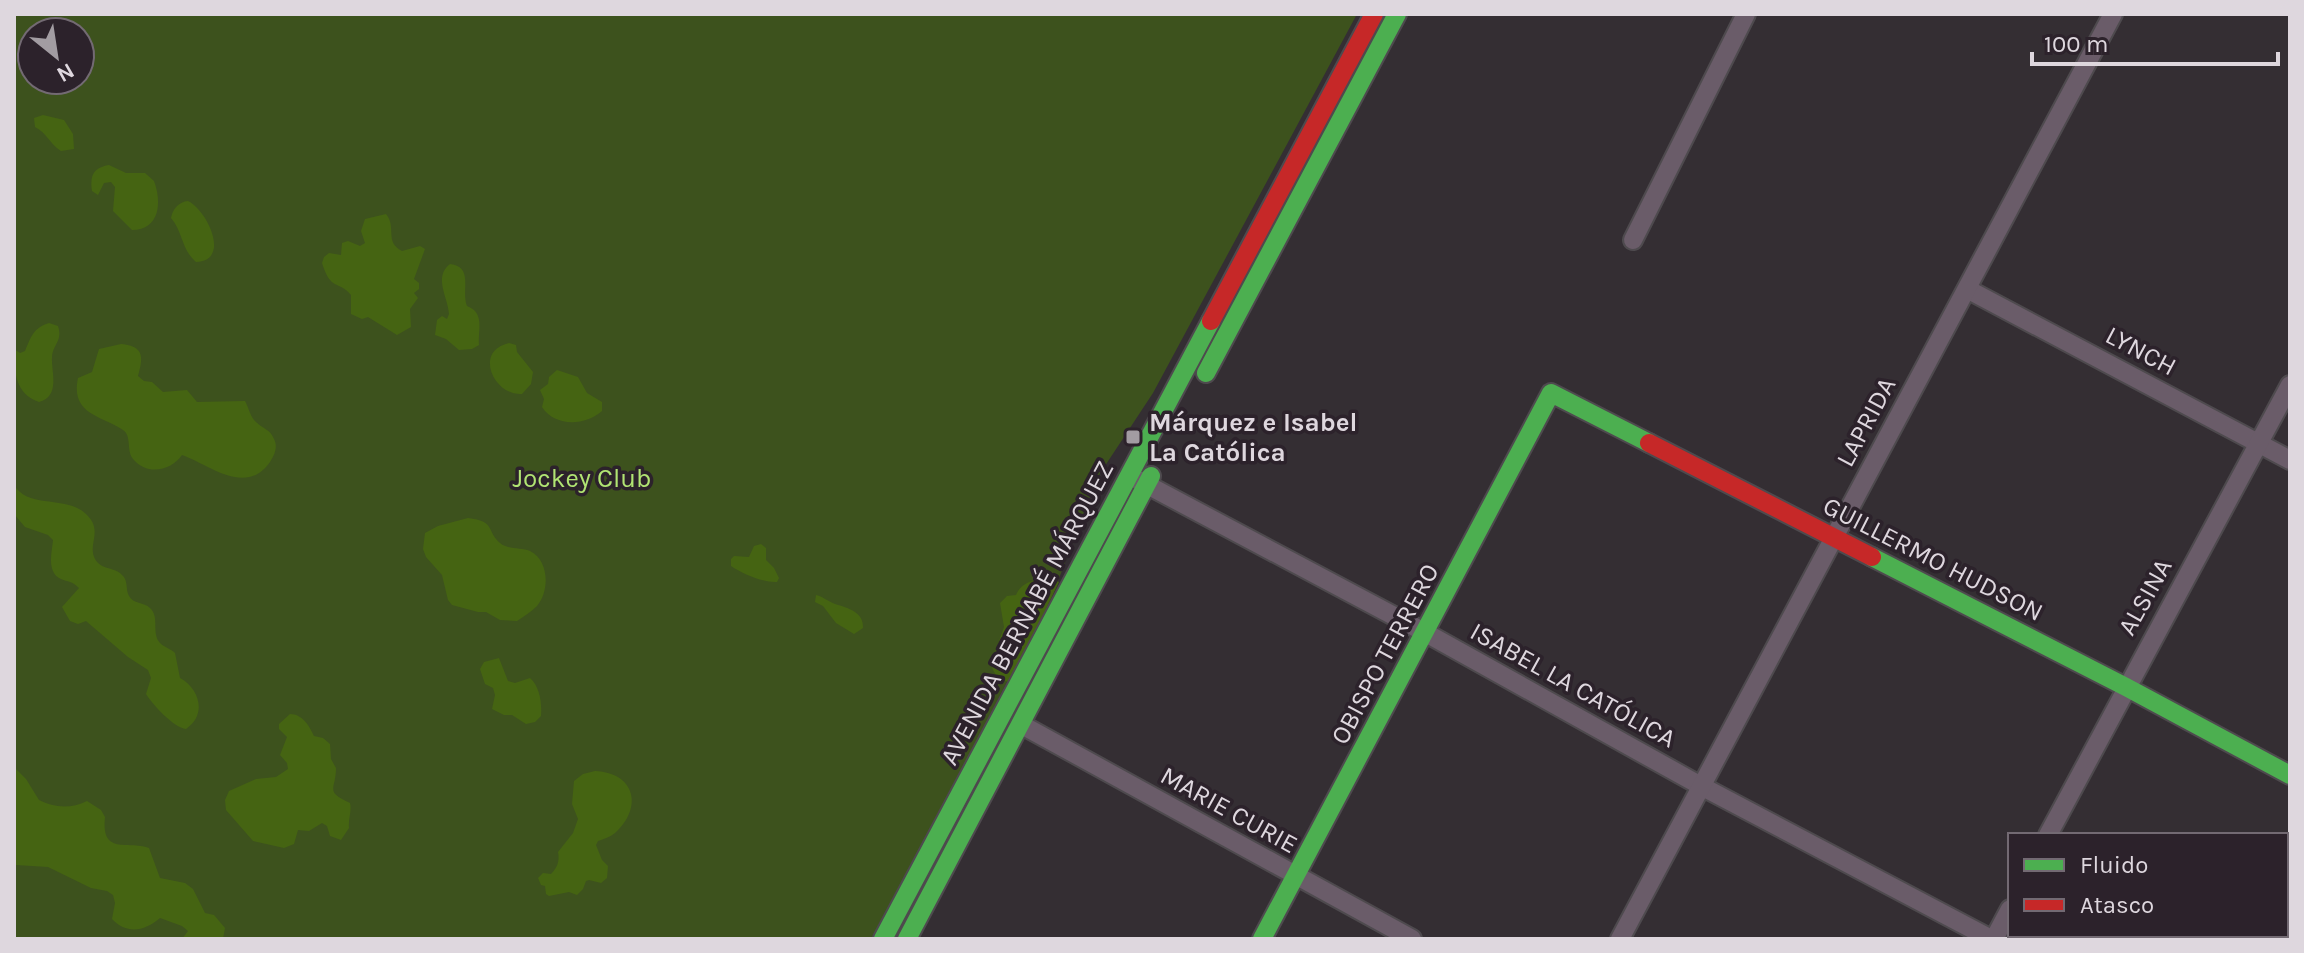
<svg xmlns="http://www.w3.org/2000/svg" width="2304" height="953" viewBox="0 0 2304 953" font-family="Karla,sans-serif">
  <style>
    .green { fill: #3d521d; fill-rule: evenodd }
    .forest { fill: #456412 }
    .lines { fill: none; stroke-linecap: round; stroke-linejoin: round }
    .street-casing { stroke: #4e4a4e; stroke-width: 22 }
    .fast-casing { stroke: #4e4a4e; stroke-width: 22 }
    .jam-casing { stroke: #4e4a4e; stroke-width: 22 }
    .street { stroke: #6a5c69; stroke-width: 18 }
    .fast { stroke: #4caf50; stroke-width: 18 }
    .jam { stroke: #c62828; stroke-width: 18 }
    .poi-dot { fill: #a29ca2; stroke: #2c222b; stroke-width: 3 }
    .labels { text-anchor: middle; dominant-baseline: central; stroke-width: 7; stroke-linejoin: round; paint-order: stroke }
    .street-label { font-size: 26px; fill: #ded7de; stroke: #2c222b }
    .poi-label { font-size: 26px; font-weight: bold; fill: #ded7de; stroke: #2c222b; text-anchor: start }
    .park-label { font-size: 26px; fill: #b1e473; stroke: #2c222b }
  </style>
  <rect width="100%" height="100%" fill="#342e33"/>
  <path class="green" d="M14,14H1357L1153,393L1097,478L1055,589L874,939H14ZM32,32H80V80H32Z"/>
  <g class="forest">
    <path d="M43,115L64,120L73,134L74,149L61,151C50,144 47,133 35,127L34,118Z"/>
    <path d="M109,165L126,173H145L154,181C162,202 160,230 132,230L113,211L115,187L111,182L104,183L98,195L92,191C90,175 93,168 109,165Z"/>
    <path d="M188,201C208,211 231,261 196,262C181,249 183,232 171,218C173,208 179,202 188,201Z"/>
    <path d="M386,214C397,227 384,242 402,251L420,246L425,249L414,279L419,283V289L414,293L418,298L410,309L411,327L397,335L368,317L362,319L351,314V295C339,280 331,292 322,263L324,257L329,253L341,255L342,243L348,241L360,246L365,243L361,231L365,219Z"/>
    <path d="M450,264C474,267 461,290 467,306C485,313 478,329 479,345L472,349L459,350L446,339L435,335L437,320L442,316L447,319L449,314C448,297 433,277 450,264Z"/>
    <path d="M49,323L58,326C63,341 53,344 52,357C51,372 61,396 39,402C15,394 14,371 14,349L20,353L25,351C31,337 33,328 49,323Z"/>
    <path d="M509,343L516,345L517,352L533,372L531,384L522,394C494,396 473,351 509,343Z"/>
    <path d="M121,344C145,346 143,358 138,376L144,381L152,382L163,392L187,390L197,402L245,401C249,408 250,417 256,422C263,429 270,429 274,439C278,447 275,454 270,462C246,497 208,464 182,455C171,471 147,476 133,459C126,450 132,436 123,430C103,416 70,415 78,378L92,372L99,349Z"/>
    <path d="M557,370L578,377L587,393L602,402V411C585,426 555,427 542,407L544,399L540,390L548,384L549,377Z"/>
    <path d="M14,485C28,509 66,495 86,514C104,531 87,544 95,559C101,570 114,567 121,574C129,580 125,589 129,596C133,604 144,602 150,608C160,617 151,633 160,643C164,647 171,649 175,653L180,678C200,689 207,715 186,729C174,728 152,704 146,694L151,678L148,670L128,657L86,621L78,624L70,621L62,607L79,588C72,581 68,582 61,579C46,572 52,552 53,540L48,535L25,527L14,514Z"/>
    <path d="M468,518C496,521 486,531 500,543C508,550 521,547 530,551C549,560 550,591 537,606C531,612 524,616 517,621L500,620L486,612H478L452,605L448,600L442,575L426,557L423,549L425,533L438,526Z"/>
    <path d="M761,544L766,548V560L774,568L779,578L777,582C764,583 743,574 731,566V559L734,556L749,557L754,546Z"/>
    <path d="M1051,578L1059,582L1011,682C999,681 994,675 991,664L1004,627L1000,603L1007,596L1016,595C1022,581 1037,579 1051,578Z"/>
    <path d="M816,595C824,597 827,601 835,604C848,608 864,612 863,628L854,634L836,623L823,606L815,602Z"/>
    <path d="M499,658L508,681L515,683L530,678C540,687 542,703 541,716L535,722L526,724L512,715H504L492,709L495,695L493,688L485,684L480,669L484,662Z"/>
    <path d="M290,714C302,714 309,725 314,736L323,738L330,744L331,759L336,768C336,790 324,791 350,803C352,811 348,819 349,828L341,840L330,836L327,826L322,823L309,831L298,830L294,844L284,848L253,841L226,810L225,800L229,791L256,779L276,777L288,769L287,763L280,755L287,737L279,729V724Z"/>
    <path d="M14,767L26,779L39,800C54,808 71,809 87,801L101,810L105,817C101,856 127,840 149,848L160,878L185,883L193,889L205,913L214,915L225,928L223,939H182L188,931L182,926L160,918C145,931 127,935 112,919L115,903L113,895L107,891L91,888L48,867L16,865L14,863Z"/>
    <path d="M595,771C636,773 643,808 615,833C610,837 604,839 598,841L596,845L602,860L608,866L607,878L601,883L589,880L586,881L583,889L577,895L569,892L549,896L546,894L545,886L541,885L538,878L543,873L551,874C557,868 560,861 558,852L573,833L578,819L572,804L574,781L583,774Z"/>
  </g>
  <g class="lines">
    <defs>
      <g id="street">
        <polyline points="1633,240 1746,14"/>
        <polyline points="1967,289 2290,460"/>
        <polyline points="1138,480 1426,633 1701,786 1991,939"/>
        <polyline points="1022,725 1412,939"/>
        <polyline points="2048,835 2290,385"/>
        <polyline points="1620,939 2113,14"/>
        <polyline points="1994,939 2010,909"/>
      </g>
      <g id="fast">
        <polyline points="1206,373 1397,14"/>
        <polyline points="1872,557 2126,687 2290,775"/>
        <polyline points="883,939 1211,321"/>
        <polyline points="907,939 1151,476"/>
        <polyline points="1262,939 1551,393 1649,443"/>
      </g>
      <g id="jam">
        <polyline points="1211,321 1374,14"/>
        <polyline points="1649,443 1872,557"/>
      </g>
    </defs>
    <use href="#street" class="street-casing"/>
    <use href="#fast" class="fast-casing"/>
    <use href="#jam" class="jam-casing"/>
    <use href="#street" class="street"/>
    <use href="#fast" class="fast"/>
    <use href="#jam" class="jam"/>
  </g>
  <rect class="poi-dot" x="1125" y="429" width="16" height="16" rx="4"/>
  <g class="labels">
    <g class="street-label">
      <text transform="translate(2141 351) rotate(28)">LYNCH</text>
      <text transform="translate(1866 422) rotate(-62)">LAPRIDA</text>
      <text transform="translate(1933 559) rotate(27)">GUILLERMO HUDSON</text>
      <text transform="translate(2145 597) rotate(-61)">ALSINA</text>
      <text transform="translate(1027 613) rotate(-62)">AVENIDA BERNABÉ MÁRQUEZ</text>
      <text transform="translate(1385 654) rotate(-62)">OBISPO TERRERO</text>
      <text transform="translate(1573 685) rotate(29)">ISABEL LA CATÓLICA</text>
      <text transform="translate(1229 810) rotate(29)">MARIE CURIE</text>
    </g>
    <g class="poi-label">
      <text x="1149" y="422">Márquez e Isabel<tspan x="1149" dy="30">La Católica</tspan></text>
    </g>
    <g class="park-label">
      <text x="582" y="478">Jockey Club</text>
    </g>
  </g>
  <rect width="2304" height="953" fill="none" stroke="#ded7de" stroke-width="32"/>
  <rect x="2008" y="833" width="280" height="104" fill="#2c222b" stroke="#736a73" stroke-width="2"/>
  <rect x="2024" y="859" width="40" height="12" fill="#4caf50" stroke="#736a73" stroke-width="2"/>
  <text x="2080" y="873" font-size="24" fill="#ded7de">Fluido</text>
  <rect x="2024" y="899" width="40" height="12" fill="#c62828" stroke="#736a73" stroke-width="2"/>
  <text x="2080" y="913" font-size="24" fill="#ded7de">Atasco</text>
  <g transform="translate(56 56) rotate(150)"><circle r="38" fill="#2c222b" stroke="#736a73" stroke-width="2"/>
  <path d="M0-6L14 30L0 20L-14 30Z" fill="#a29ca2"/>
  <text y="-12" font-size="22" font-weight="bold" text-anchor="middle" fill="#ded7de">N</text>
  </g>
  <path d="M2032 52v12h246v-12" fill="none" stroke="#ded7de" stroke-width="4"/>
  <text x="2044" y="52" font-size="24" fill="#ded7de" stroke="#2c222b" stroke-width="6" paint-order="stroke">100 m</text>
</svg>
